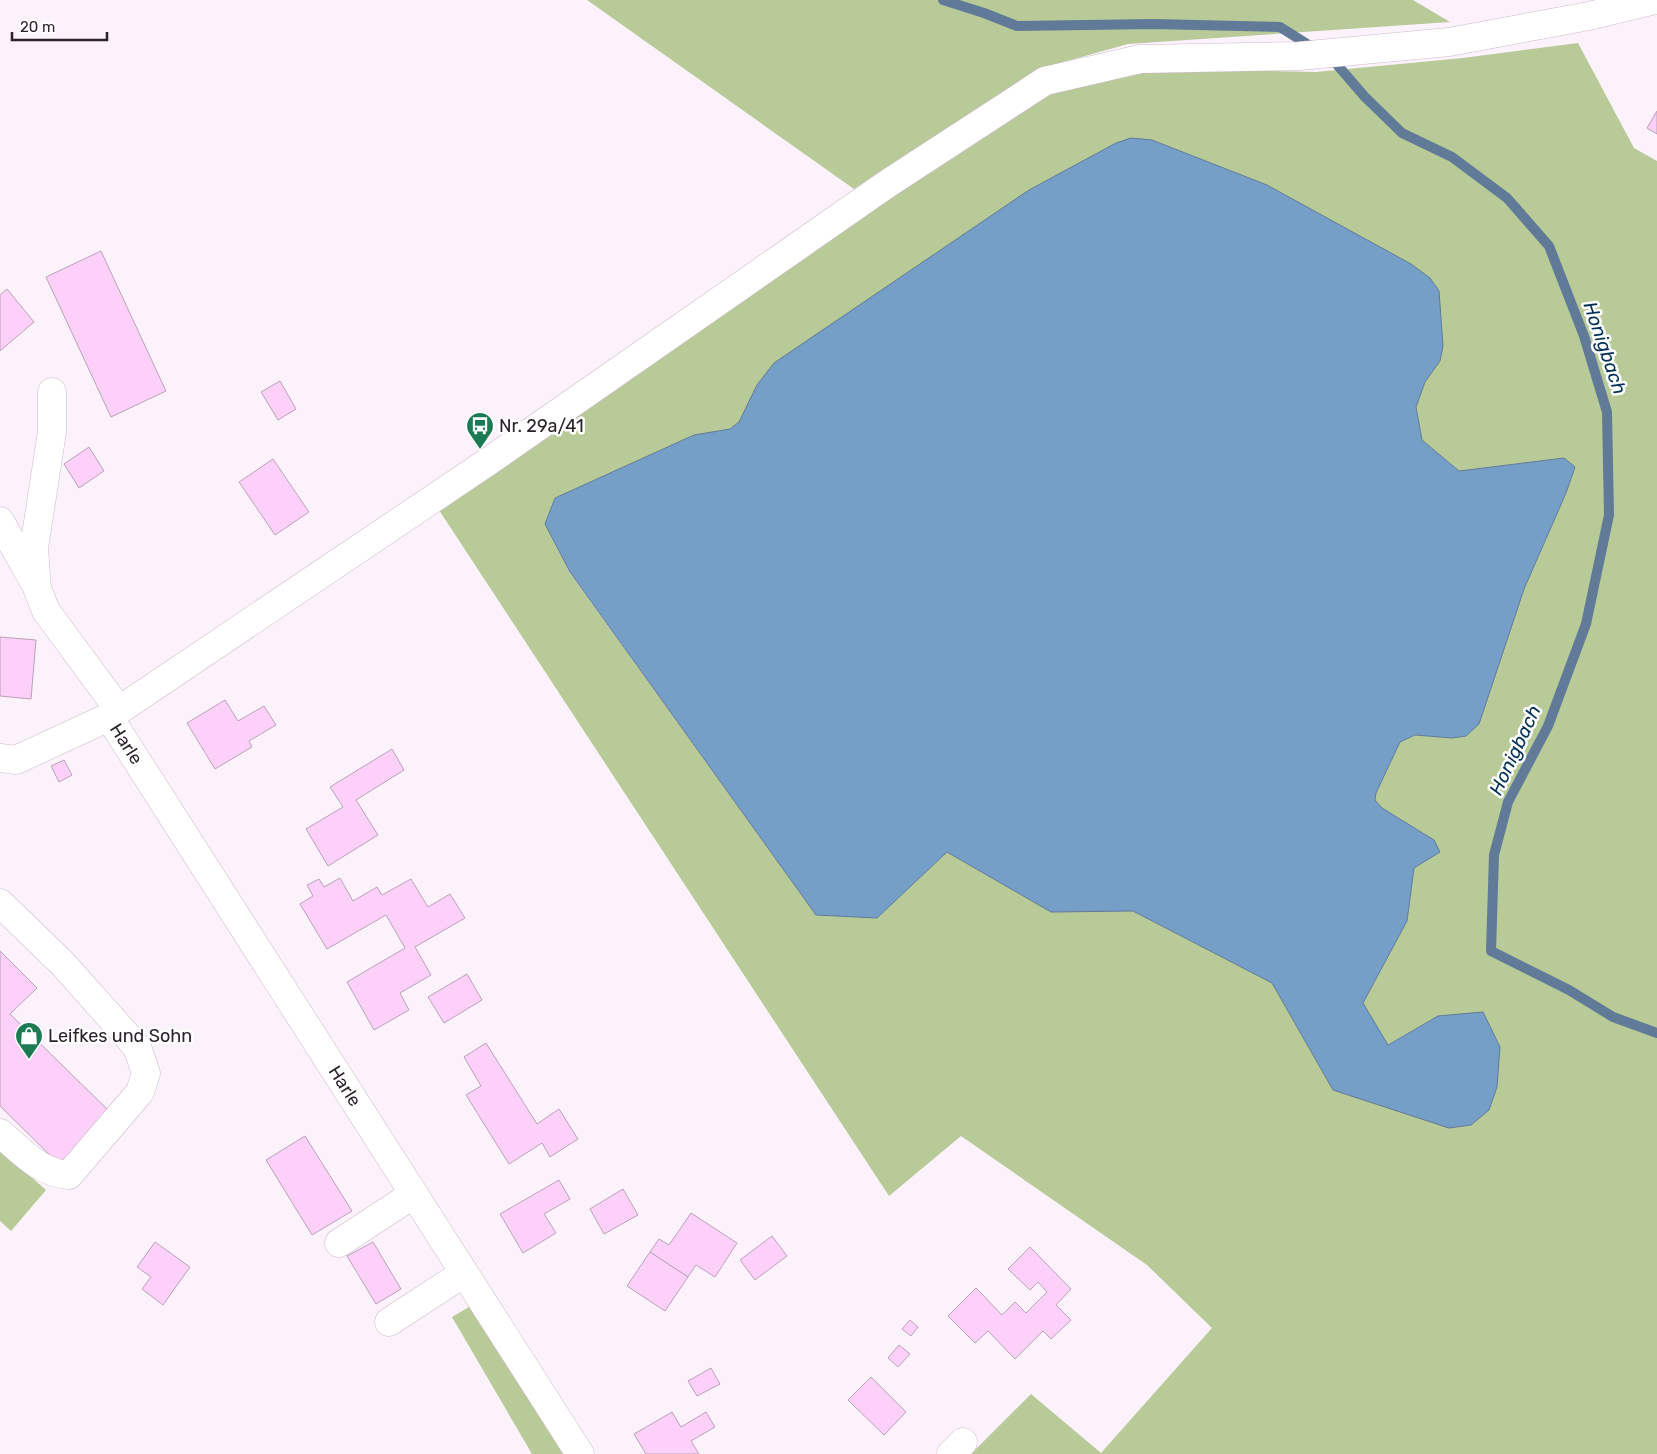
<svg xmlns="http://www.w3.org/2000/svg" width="1657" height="1454" viewBox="0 0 1657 1454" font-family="Rubik,sans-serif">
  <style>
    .green { fill: #b7ca97; fill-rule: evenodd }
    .water { fill: #769fc7; stroke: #607a98 }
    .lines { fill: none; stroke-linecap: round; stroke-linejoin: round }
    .stream { stroke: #607a98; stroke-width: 10 }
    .building { fill: #fdd0fa; stroke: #b9a2b7 }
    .minor-casing { stroke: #cfb8ce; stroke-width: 29 }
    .minor { stroke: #fff; stroke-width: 28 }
    .labels { text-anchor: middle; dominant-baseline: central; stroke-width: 5; stroke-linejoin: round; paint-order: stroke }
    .poi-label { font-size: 18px; fill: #2b222a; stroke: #fff; text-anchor: start }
    .street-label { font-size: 18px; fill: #2b222a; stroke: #fff }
    .water-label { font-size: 19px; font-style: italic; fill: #002f56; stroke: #fff }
  </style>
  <rect width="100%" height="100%" fill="#fcf2fb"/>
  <g class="green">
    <polygon points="587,0 1413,0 1450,22 1128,44 1042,68 854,189"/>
    <path d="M1578,43L1634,148L1657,161V1454H971L1031,1394L1101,1453L1212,1328L1147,1265L961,1136L889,1196L437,507L1041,94L1142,68L1316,72L1463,58ZM1131,138L1152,140L1267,185L1440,361L1425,382L1416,407L1422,440L1459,471L1564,458L1566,493L1524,589L1452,738L1415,735L1400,742L1376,793L1375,800L1382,808L1434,840L1414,868L1407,921L1363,1003L1387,1045L1438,1016L1333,1090L1272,983L1133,911L1051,912L947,852L877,918L816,915L570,573L545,524L555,498L694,435L730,429L739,422L747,408L1029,190L1116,143Z"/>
    <polygon points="0,1150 46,1190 11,1231 0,1221"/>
    <polygon points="469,1307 564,1454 532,1454 452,1317"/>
  </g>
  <polygon class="water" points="1131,138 1152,140 1267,185 1411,264 1430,278 1439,291 1443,346 1440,361 1425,382 1416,407 1422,440 1459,471 1564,458 1575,467 1566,493 1524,589 1479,724 1466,736 1452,738 1415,735 1400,742 1376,793 1375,800 1382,808 1434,840 1440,852 1414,868 1407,921 1363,1003 1388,1045 1438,1016 1483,1012 1500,1047 1497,1087 1489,1110 1471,1125 1449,1128 1333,1090 1272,983 1133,911 1051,912 947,852 877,918 816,915 570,572 545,524 555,498 694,435 730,429 739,422 757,385 774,363 1029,190 1116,143"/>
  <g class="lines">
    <g class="stream">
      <polyline points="943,0 984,13 1017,26 1154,24 1280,27 1315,49"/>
      <polyline points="1327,57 1333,60 1365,97 1402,133 1452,157 1507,198 1549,246 1584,336 1607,412 1609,515 1586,624 1548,726 1508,802 1494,855 1491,951 1569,990 1613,1017 1657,1033"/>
    </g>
  </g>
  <g class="building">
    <polygon points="1657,111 1657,134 1647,128"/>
    <polygon points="101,251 166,391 111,417 46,277"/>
    <polygon points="7,289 34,322 0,351 0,295"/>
    <polygon points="280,381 296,409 278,420 261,392"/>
    <polygon points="89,447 104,471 79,488 64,464"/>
    <polygon points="273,459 309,512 275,535 239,482"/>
    <polygon points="0,637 36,640 31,699 0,696"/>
    <polygon points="225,700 238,721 264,706 276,725 249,741 252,747 215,769 187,723"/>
    <polygon points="392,749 404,770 356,800 378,835 328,866 306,829 343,807 330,787"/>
    <polygon points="64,760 72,775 59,782 51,766"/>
    <polygon points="340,878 353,901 377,887 382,895 411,879 428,907 450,894 465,918 415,947 431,975 400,993 409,1010 374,1030 347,982 405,948 386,915 327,949 300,904 313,896 307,885 319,879 324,887"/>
    <polygon points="0,951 37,988 10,1014 111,1113 60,1165 0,1106"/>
    <polygon points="467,974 482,1000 444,1023 428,997"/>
    <polygon points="486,1043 537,1124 559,1109 578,1139 550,1157 542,1143 509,1164 466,1095 481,1086 464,1057"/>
    <polygon points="305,1136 352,1211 312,1235 266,1160"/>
    <polygon points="559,1180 570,1199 544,1214 556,1233 523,1253 500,1214"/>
    <polygon points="623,1189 638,1215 604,1234 590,1209"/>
    <polygon points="691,1213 737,1243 715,1277 696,1265 688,1277 650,1252 659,1239 669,1245"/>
    <polygon points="772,1236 787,1256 755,1280 740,1260"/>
    <polygon points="155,1242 190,1267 163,1305 142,1289 151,1277 137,1267"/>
    <polygon points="373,1242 401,1289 376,1304 347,1256"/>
    <polygon points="1030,1247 1071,1289 1056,1305 1071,1320 1051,1339 1043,1331 1015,1359 988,1331 975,1343 948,1316 976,1288 1002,1315 1015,1302 1026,1313 1047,1292 1038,1282 1030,1290 1008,1269"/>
    <polygon points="650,1252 688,1277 665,1311 627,1286"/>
    <polygon points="910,1320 918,1327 911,1336 902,1329"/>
    <polygon points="899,1345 910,1354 898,1367 888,1358"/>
    <polygon points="711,1368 720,1384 697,1396 688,1381"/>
    <polygon points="871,1377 906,1412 884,1435 848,1400"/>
    <polygon points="672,1412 681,1427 706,1412 715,1427 691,1441 699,1454 646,1454 634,1434"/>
  </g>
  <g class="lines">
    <defs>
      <g id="minor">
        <polyline points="52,392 52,432 34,548 37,588 46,611 119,710"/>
        <polyline points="0,521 33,580"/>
        <path id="s1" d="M109,717L580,1454"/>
        <polyline points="0,758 16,760 109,717 489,461 887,184 1045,81 1140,59 1299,56 1449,42 1589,16 1655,0"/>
        <path d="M0,903L63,964L137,1047L146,1073L140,1092L69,1175C40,1173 21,1151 0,1133"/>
        <polyline points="339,1243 414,1194"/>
        <polyline points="389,1322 464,1273"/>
        <polyline points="951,1454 963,1442"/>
      </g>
    </defs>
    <use href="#minor" class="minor-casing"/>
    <use href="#minor" class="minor"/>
  </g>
  <defs>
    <symbol id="bus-pin" viewBox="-11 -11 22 30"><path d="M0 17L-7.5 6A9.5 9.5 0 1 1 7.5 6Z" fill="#1b7c54" stroke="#fff"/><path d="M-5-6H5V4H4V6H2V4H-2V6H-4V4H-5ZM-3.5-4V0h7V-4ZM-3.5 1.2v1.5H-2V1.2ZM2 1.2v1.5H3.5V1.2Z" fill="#fff"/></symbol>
    <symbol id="shop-pin" viewBox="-11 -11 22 30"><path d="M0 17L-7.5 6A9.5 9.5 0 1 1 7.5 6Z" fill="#1b7c54" stroke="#fff"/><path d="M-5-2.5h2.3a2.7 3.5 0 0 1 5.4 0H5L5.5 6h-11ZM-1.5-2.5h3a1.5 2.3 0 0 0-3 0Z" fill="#fff"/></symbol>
  </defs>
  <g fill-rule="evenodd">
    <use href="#bus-pin" x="464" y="410" width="32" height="43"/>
    <use href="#shop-pin" x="13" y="1020" width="32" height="43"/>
  </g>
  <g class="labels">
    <g class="poi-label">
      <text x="499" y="426">Nr. 29a/41</text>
      <text x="48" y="1036">Leifkes und Sohn</text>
    </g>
    <g class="street-label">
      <text stroke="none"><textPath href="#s1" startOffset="32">Harle</textPath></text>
      <text stroke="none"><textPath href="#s1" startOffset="438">Harle</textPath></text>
    </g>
    <g class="water-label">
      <text transform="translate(1605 348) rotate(71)">Honigbach</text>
      <text transform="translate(1515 750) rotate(-65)">Honigbach</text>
    </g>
  </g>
  <path d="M12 32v8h95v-8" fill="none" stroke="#2b222a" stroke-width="2.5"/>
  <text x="20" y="32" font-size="15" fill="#2b222a" stroke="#ffffff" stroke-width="4" paint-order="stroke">20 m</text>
</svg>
